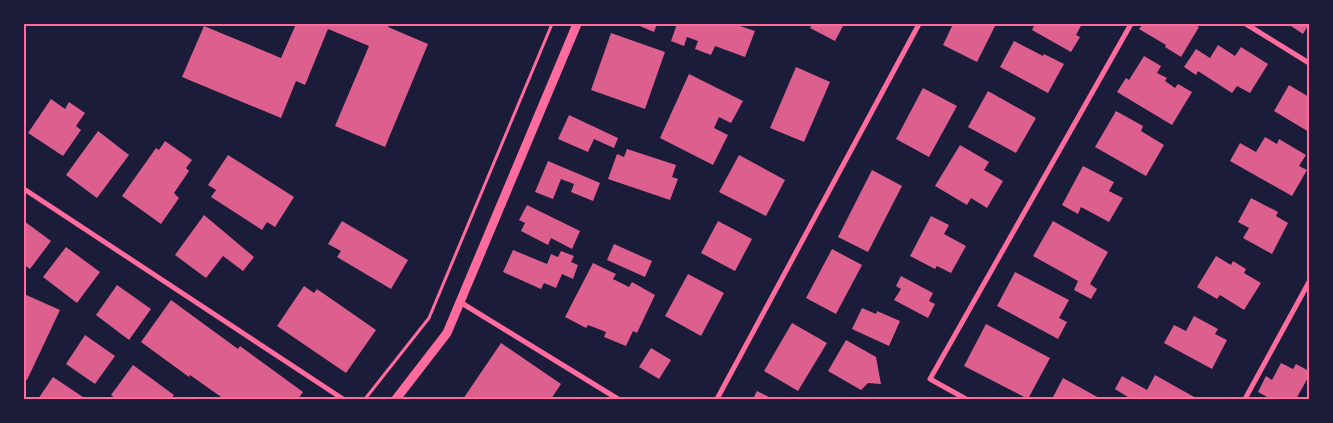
<svg xmlns="http://www.w3.org/2000/svg" width="1333" height="423" viewBox="0 0 1333 423" font-family="'Asap Condensed',sans-serif">
  <style>
    .building { fill: #dd5f8e }
    .lines { fill: none; stroke-linecap: round; stroke-linejoin: round }
    .path { stroke: #ff6b9d; stroke-width: 3 }
    .minor { stroke: #ff6b9d; stroke-width: 5 }
    .tertiary { stroke: #ff6b9d; stroke-width: 9 }
    .neatline { fill: none; stroke: #ff6b9d; stroke-width: 2 }
  </style>
  <rect width="100%" height="100%" fill="#1b1b3a"/>
  <g class="building">
    <polygon points="296,24 390,24 388,27 428,44 385,147 335,126 369,46 328,29 305,85 296,81 281,118 182,77 204,26 281,58"/>
    <polygon points="635,24 657,24 654,32"/>
    <polygon points="677,24 734,24 755,31 745,57 715,46 711,55 695,49 698,41 687,37 684,46 671,41"/>
    <polygon points="809,24 844,24 835,41 810,28 812,25"/>
    <polygon points="953,24 996,24 977,62 943,45"/>
    <polygon points="1035,24 1082,24 1076,35 1080,37 1071,52 1032,30"/>
    <polygon points="1143,24 1193,24 1199,27 1181,57 1165,47 1166,45 1139,29"/>
    <polygon points="1288,24 1309,24 1303,34"/>
    <polygon points="611,33 665,52 645,109 591,90"/>
    <polygon points="1014,41 1043,56 1044,54 1064,64 1048,93 1000,67"/>
    <polygon points="1218,45 1235,56 1241,47 1268,64 1250,93 1237,86 1232,93 1198,71 1196,75 1184,67 1196,49 1210,58"/>
    <polygon points="1144,56 1161,66 1157,73 1167,78 1165,81 1175,88 1178,84 1192,92 1172,125 1117,92 1126,78 1129,80"/>
    <polygon points="796,67 830,82 804,142 770,128"/>
    <polygon points="689,74 743,101 731,123 719,117 714,128 728,135 713,165 660,138"/>
    <polygon points="1289,85 1309,97 1309,132 1274,111"/>
    <polygon points="923,88 957,106 929,157 896,139"/>
    <polygon points="988,91 1036,118 1016,153 968,127"/>
    <polygon points="51,99 65,109 69,102 85,113 76,126 81,130 63,156 28,133"/>
    <polygon points="1116,111 1143,126 1141,131 1164,145 1146,176 1095,147"/>
    <polygon points="569,115 618,138 614,148 594,139 588,152 558,139"/>
    <polygon points="98,131 129,155 97,198 66,175"/>
    <polygon points="1265,137 1277,144 1279,139 1306,155 1299,166 1307,170 1292,196 1230,161 1240,143 1256,152"/>
    <polygon points="165,141 192,160 186,168 189,171 174,193 179,198 161,224 122,196 156,148 159,150"/>
    <polygon points="960,145 989,162 984,170 1003,181 987,208 971,198 967,205 935,186"/>
    <polygon points="627,149 676,165 672,177 678,179 670,200 608,179 617,154 624,157"/>
    <polygon points="228,155 294,197 275,227 267,222 262,230 211,197 216,190 208,185"/>
    <polygon points="739,155 785,180 766,216 719,192"/>
    <polygon points="548,161 600,183 593,201 571,192 574,184 561,179 553,199 535,192"/>
    <polygon points="1083,166 1114,182 1109,191 1123,198 1109,222 1081,207 1078,214 1062,205"/>
    <polygon points="872,170 902,186 868,252 838,237"/>
    <polygon points="1251,198 1278,212 1276,216 1288,223 1272,254 1243,238 1249,228 1238,222"/>
    <polygon points="527,205 580,231 572,249 551,238 548,245 521,231 525,223 519,220"/>
    <polygon points="204,215 254,257 243,271 223,256 206,278 175,255"/>
    <polygon points="931,216 949,225 944,234 966,246 951,273 937,266 935,269 910,256"/>
    <polygon points="24,221 51,241 30,269 24,265"/>
    <polygon points="342,221 408,260 391,289 337,257 341,251 328,244"/>
    <polygon points="718,221 752,239 735,271 701,253"/>
    <polygon points="1053,221 1108,252 1090,284 1097,289 1091,299 1074,290 1078,281 1033,256"/>
    <polygon points="614,244 652,261 645,277 607,260"/>
    <polygon points="66,247 100,272 77,303 43,277"/>
    <polygon points="832,249 862,265 836,314 806,298"/>
    <polygon points="513,250 547,264 551,254 558,257 561,251 574,256 571,262 578,265 573,279 562,274 556,288 544,283 541,289 503,272"/>
    <polygon points="1216,256 1231,265 1233,261 1246,269 1244,273 1261,283 1244,310 1220,295 1217,299 1197,287"/>
    <polygon points="593,263 616,274 613,279 629,287 632,282 655,295 637,333 633,331 626,346 604,337 606,332 588,325 586,328 565,317"/>
    <polygon points="1015,272 1069,300 1059,318 1067,322 1058,339 997,306"/>
    <polygon points="688,274 724,293 701,336 665,316"/>
    <polygon points="901,276 933,293 929,301 935,304 928,318 894,300 901,289 896,286"/>
    <polygon points="117,285 151,309 129,340 96,315"/>
    <polygon points="304,286 314,293 317,289 376,330 346,373 277,326"/>
    <polygon points="24,294 60,310 27,380 24,378"/>
    <polygon points="171,300 238,349 240,346 303,392 298,399 224,399 190,375 189,377 141,342"/>
    <polygon points="862,308 876,314 877,311 900,321 889,346 852,329"/>
    <polygon points="1194,316 1218,329 1215,334 1227,340 1212,369 1164,343 1174,325 1186,331"/>
    <polygon points="792,323 827,343 798,391 764,371"/>
    <polygon points="986,324 1050,358 1028,399 964,366"/>
    <polygon points="85,335 115,356 95,384 66,364"/>
    <polygon points="846,340 876,357 881,384 868,383 861,390 828,371"/>
    <polygon points="501,343 561,384 551,399 463,399"/>
    <polygon points="651,348 671,360 659,379 639,367"/>
    <polygon points="1281,363 1293,369 1296,364 1309,371 1309,376 1296,399 1271,399 1258,392 1266,376 1272,380"/>
    <polygon points="133,365 174,395 171,399 116,399 111,395"/>
    <polygon points="1155,375 1196,398 1195,399 1131,399 1115,389 1122,376 1147,390"/>
    <polygon points="53,377 83,397 81,399 38,399"/>
    <polygon points="1063,378 1101,399 1052,399"/>
    <polygon points="757,391 773,399 753,399"/>
  </g>
  <g class="lines">
    <polyline class="path" points="365,399 429,318 552,24"/>
    <g class="minor">
      <polyline points="1246,24 1309,63"/>
      <polyline points="24,189 343,399"/>
      <polyline points="460,302 618,399"/>
      <polyline points="717,399 919,24"/>
      <polyline points="966,399 930,379 1131,24"/>
      <polyline points="1245,399 1309,282"/>
    </g>
    <polyline class="tertiary" points="396,399 447,333 577,24"/>
  </g>
  <rect width="1333" height="423" fill="none" stroke="#1b1b3a" stroke-width="50"/>
  <rect x="25" y="25" width="1283" height="373" class="neatline"/>
</svg>
